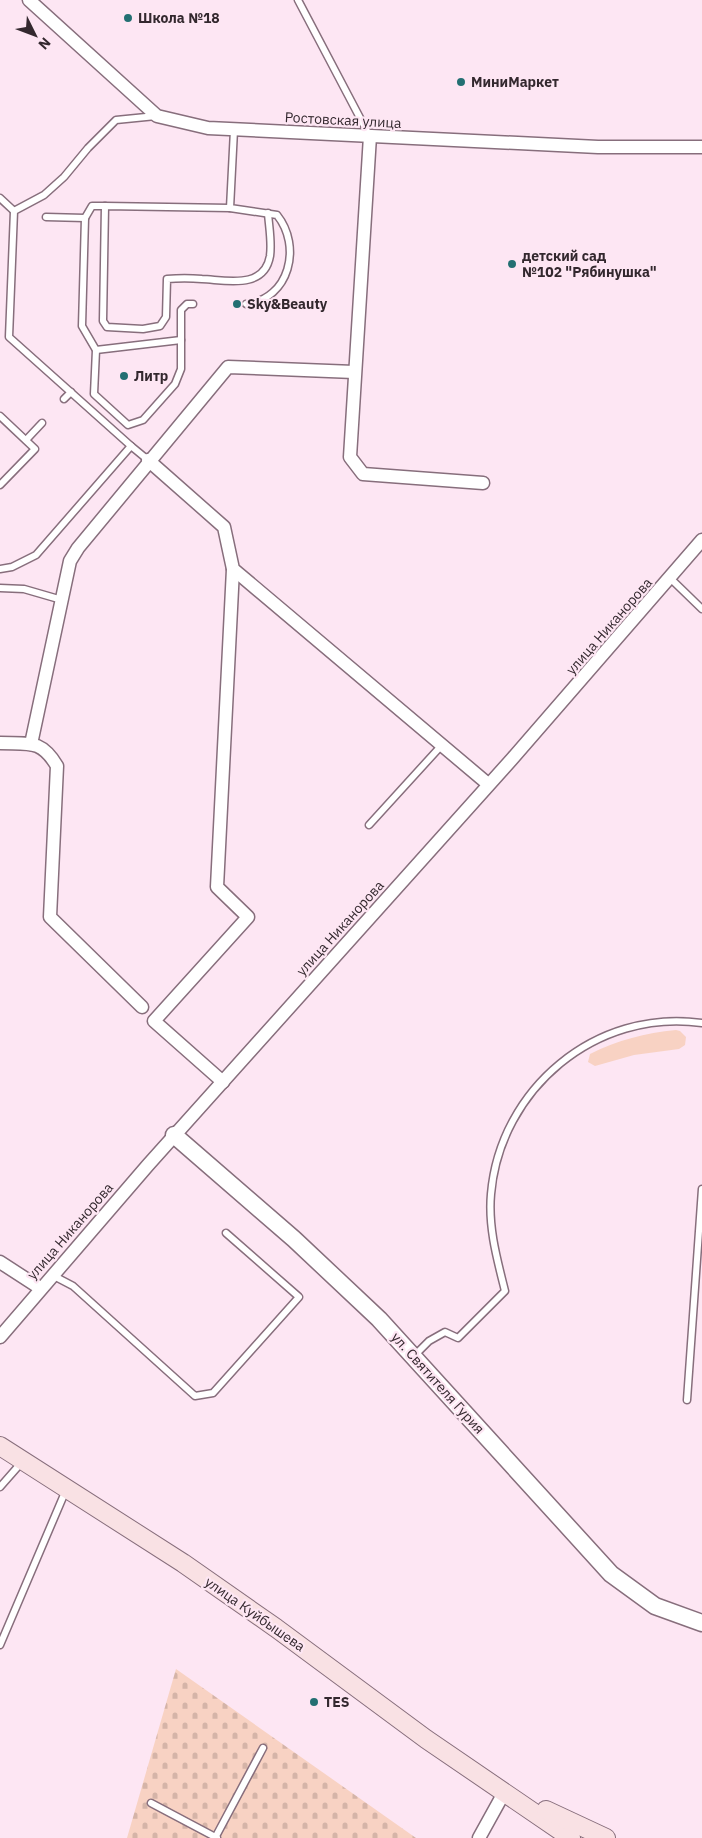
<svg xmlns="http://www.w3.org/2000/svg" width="702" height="1838" viewBox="0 0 702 1838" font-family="'IBM Plex Sans',sans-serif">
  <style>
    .cemetery { fill: url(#cemetery-stones) }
    .park { fill: #f8d2c3 }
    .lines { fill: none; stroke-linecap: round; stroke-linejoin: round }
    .service-casing { stroke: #876e7c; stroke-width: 9 }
    .minor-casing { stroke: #876e7c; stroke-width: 15 }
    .tertiary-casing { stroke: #876e7c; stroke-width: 19 }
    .secondary-casing { stroke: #876e7c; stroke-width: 20 }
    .service { stroke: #fff; stroke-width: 6 }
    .minor { stroke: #fff; stroke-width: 12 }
    .tertiary { stroke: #fff; stroke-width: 16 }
    .secondary { stroke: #f9e1e4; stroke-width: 18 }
    .poi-dot { fill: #236f72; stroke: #fde6f3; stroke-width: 2 }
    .labels { text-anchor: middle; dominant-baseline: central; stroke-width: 4.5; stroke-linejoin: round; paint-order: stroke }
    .poi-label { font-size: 14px; font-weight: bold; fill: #33282e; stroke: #fde6f3; text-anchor: start }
    .street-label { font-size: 14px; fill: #33282e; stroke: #fde6f3 }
  </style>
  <defs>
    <pattern id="cemetery-stones" width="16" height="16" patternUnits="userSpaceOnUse" patternTransform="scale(1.25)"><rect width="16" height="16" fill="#f8d2c3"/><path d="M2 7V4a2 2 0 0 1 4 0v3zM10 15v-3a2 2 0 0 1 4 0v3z" fill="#d5b4a8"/></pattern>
  </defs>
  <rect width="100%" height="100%" fill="#fde6f3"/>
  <polygon class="cemetery" points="176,1669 416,1838 127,1838"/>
  <path class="park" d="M676,1030L680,1031L686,1037L685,1045L679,1049L634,1055L595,1066L588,1062L590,1054C618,1040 645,1033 676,1030Z"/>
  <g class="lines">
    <defs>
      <g id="service">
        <polyline points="298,0 369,135"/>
        <path d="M234,130L230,208L277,215C302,246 290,299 246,304"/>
        <polyline points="0,198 14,211"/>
        <path d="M230,208L105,206L103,321L107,327L143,329L160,326L166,317L167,279C179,278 190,278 202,279C226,280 264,290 270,256C272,242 269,227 268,213"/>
        <polyline points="46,217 85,218 92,206 105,206"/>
        <polyline points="85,218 82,326 96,350 94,394 128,425 143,420 175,384 181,369 181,310 187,304 193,304"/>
        <polyline points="96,350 181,340"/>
        <polyline points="64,399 71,392"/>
        <polyline points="0,416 35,449 0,485"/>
        <polyline points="26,440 42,423"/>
        <polyline points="131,446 9,337 14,211 44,195 64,177 88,148 116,120 156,116"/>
        <polyline points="0,569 12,567 36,555 131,446 148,460"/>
        <polyline points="670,578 702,609"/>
        <polyline points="0,588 24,589 62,600"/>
        <polyline points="369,825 441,746"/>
        <polyline points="52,1275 73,1286 195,1396 213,1393 299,1297 226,1233"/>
        <path d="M414,1356L429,1341L445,1332L458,1338L505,1291C497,1259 488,1227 491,1194C500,1089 596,1008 702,1023"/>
        <polyline points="687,1400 702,1189"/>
        <polyline points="0,1487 22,1462"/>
        <polyline points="0,1645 66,1490"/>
        <polyline points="151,1803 217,1838"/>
        <polyline points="215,1838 263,1748"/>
      </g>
      <g id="minor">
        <polyline points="29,0 157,116 208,128 598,147 702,147"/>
        <polyline points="370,136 350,457 363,474 483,483"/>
        <polyline points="148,460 224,527 233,569 488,784"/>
        <path d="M0,743C29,744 41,739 57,766L50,917L142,1007"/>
        <polyline points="31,744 70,561 78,548 228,367 354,372"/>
        <polyline points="223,1082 154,1021 248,917 217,887 233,569"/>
        <polyline points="0,1262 40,1288"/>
        <polyline points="0,1337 148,1165 512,759 702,540"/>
        <polyline points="479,1838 505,1791"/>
      </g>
      <polyline id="tertiary" points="174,1135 294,1239 379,1319 611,1574 655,1606 702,1623"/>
      <g id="secondary">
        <polyline points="0,1446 183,1563 276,1628 426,1739 571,1838"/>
        <polyline points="546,1810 606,1838"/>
      </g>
    </defs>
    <use href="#service" class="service-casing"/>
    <use href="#minor" class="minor-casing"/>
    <use href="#tertiary" class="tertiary-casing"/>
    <use href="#secondary" class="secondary-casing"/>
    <use href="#service" class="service"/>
    <use href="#minor" class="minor"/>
    <use href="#tertiary" class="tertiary"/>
    <use href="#secondary" class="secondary"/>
  </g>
  <g class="poi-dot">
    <circle cx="128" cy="18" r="5"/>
    <circle cx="461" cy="82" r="5"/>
    <circle cx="512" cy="264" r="5"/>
    <circle cx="237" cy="304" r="5"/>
    <circle cx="124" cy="376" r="5"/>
    <circle cx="314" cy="1702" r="5"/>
  </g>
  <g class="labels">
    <g class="poi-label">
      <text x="138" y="18">Школа №18</text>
      <text x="471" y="82">МиниМаркет</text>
      <text x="522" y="256">детский сад<tspan x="522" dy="16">№102 "Рябинушка"</tspan></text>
      <text x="247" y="304">Sky&amp;Beauty</text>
      <text x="134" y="376">Литр</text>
      <text x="324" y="1702">TES</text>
    </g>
    <g class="street-label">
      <text transform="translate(343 120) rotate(3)">Ростовская улица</text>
      <text transform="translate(609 626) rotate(-49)">улица Никанорова</text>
      <text transform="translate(340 928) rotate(-48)">улица Никанорова</text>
      <text transform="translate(70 1231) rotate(-49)">улица Никанорова</text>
      <text transform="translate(438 1383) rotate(48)">ул. Святителя Гурия</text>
      <text transform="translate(255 1614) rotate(35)">улица Куйбышева</text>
    </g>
  </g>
  <g transform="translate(35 35) rotate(132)" stroke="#fde6f3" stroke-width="4" paint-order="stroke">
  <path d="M0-4L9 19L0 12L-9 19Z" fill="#33282e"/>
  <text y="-8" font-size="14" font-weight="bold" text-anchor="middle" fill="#33282e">N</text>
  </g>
</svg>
